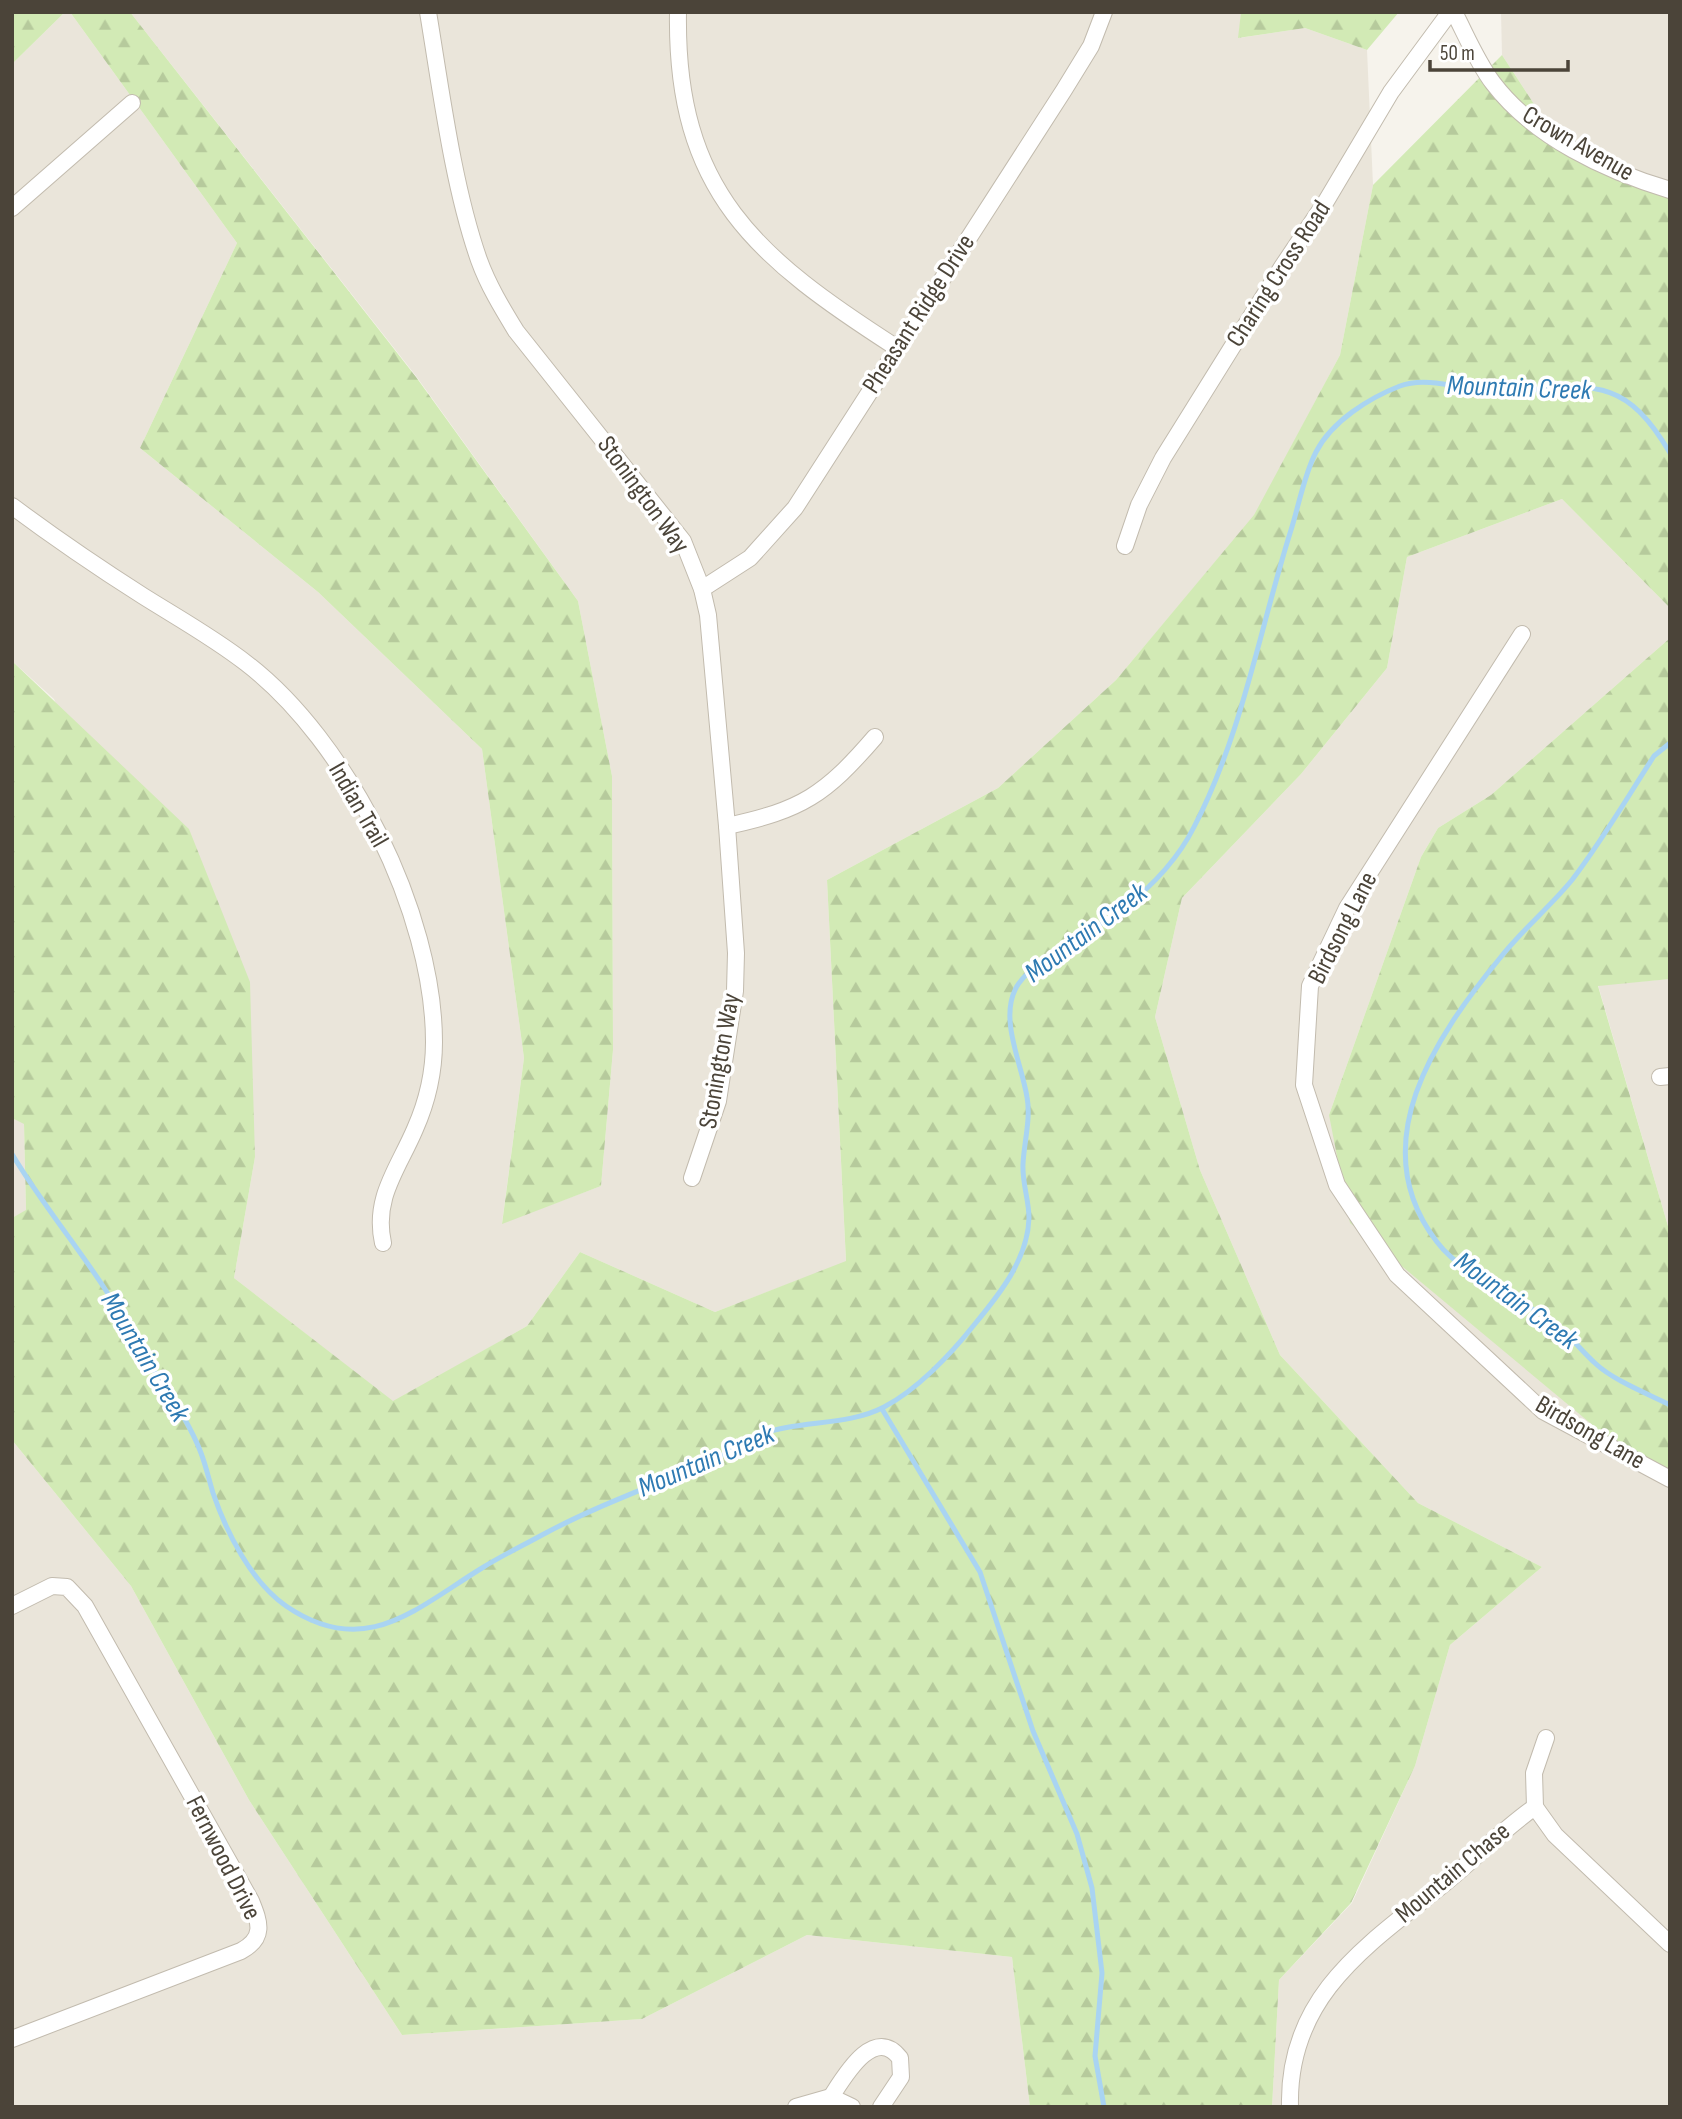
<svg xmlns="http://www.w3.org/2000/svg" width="1682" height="2119" viewBox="0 0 1682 2119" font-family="'Sofia Sans Condensed',sans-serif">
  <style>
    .residential { fill: #eae5da }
    .forest { fill: url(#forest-firs) }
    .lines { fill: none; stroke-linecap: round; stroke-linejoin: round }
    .stream { stroke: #a9d4f2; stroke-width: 5 }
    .minor-casing { stroke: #c2bbae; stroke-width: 18 }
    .minor { stroke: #fff; stroke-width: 16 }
    .labels { text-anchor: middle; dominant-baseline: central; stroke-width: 7; stroke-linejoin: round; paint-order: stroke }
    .street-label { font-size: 26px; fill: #4b4439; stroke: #fff }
    .water-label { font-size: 28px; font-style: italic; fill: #2e7ab2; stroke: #fff }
  </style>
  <defs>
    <pattern id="forest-firs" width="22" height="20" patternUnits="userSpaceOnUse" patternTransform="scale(1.75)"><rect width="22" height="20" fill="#d2eab5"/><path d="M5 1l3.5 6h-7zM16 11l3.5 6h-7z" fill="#b6ca9c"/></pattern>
  </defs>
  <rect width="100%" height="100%" fill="#f6f3ec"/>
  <g class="residential">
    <polygon points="65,12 70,12 237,243 140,448 318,592 482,749 524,1058 502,1223 601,1186 613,1050 612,776 578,601 416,376 130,12 1241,12 1239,38 1305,28 1367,50 1373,185 1340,355 1255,515 1116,680 998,788 827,880 846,1262 715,1312 580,1252 527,1326 393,1402 234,1278 255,1157 54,699 12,661 12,64"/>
    <polygon points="1501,12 1670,12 1670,199 1553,133 1502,55"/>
    <polygon points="1562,499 1670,608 1670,638 1491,795 1438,828 1421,857 1329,1115 1670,1476 1670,2107 1272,2107 1279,1980 1352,1903 1415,1766 1450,1645 1542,1567 1418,1503 1280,1355 1200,1170 1155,1017 1182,898 1301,774 1387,668 1407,557"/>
    <polygon points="1670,979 1670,1233 1598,985"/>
    <polygon points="12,1118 24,1123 26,1211 12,1218"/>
    <polygon points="12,1440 131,1586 249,1800 402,2035 642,2019 807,1935 1012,1957 1030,2107 12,2107"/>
  </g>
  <g class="forest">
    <polygon points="12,12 65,12 12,64"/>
    <polygon points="70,12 130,12 416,377 578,601 612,776 613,1050 601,1186 502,1224 524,1058 482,749 318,592 140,448 237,243"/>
    <polygon points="1241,12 1399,12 1367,50 1305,28 1238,38"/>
    <polygon points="1502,55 1553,133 1670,199 1670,608 1562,499 1407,557 1387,668 1301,774 1182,898 1155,1017 1200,1170 1280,1355 1418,1503 1542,1567 1450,1645 1415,1766 1351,1903 1279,1980 1272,2107 1030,2107 1012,1957 807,1935 642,2019 402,2035 249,1800 131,1586 12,1440 12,1218 26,1210 24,1124 12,1118 12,661 189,829 250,982 255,1157 234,1278 393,1401 527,1326 580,1252 715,1312 846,1261 827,880 998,788 1116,680 1254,515 1340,355 1373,185"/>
    <polygon points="1670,638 1670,979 1598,986 1670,1233 1670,1476 1613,1442 1350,1223 1329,1115 1421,857 1438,828 1491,795"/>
  </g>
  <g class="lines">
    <g class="stream">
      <path d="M1670,743L1654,756C1627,798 1602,841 1572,880C1549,908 1522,930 1500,958C1435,1037 1362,1145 1437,1242C1462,1275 1516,1297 1550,1320C1570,1334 1579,1349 1596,1364C1613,1380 1648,1394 1670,1405"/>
      <path d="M12,1154C40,1201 75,1243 105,1289C122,1316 138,1343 154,1370C171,1397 190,1424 201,1453C206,1466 209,1480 213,1493C226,1531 251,1582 286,1606C365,1660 415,1609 482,1568C501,1556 522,1546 542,1535C594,1507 649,1487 704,1464C725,1456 742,1441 764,1433C802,1420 848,1426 884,1407C917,1390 951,1354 974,1325C999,1295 1028,1259 1029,1218C1029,1200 1022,1183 1023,1164C1024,1142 1031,1119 1027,1097C1022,1065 1000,1021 1015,990C1027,962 1097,929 1123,909C1151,887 1178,859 1194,827C1242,735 1260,628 1291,530C1299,505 1304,475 1316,452C1332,421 1369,398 1400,386C1432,374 1474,395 1508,392C1590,386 1623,373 1670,453"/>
      <polyline points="882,1409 980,1572 1033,1731 1077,1834 1092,1888 1102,1973 1095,2056 1104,2107"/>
    </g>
    <defs>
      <g id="minor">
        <path d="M428,12C441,90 453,186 479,260C488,285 502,308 516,331L683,541L702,589L708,615L727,826L736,953L735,991L718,1101L692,1178"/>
        <path d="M678,12C675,192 757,258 897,348"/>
        <path d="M1454,12C1466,35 1477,62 1493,83C1534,137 1606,171 1670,190"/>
        <polyline points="12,208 132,103"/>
        <path d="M12,506C55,538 99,568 143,596C178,618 214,638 246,663C348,741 434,913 434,1042C434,1072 427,1102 415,1129C398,1169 373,1198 383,1243"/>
        <polyline points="1125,546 1139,505 1163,458 1282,267 1325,203 1391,92 1450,12"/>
        <polyline points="702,589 750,558 795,508 1064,90 1091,46 1104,12"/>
        <polyline points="1522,634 1347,908 1310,986 1304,1085 1337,1185 1397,1275 1543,1411 1670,1479"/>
        <path d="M727,826C802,810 825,795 875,737"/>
        <polyline points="1660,1077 1670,1076"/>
        <path d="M12,1606L52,1586L67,1587L85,1606L251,1901C260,1923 265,1938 241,1951L12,2039"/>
        <polyline points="1535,1807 1534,1773 1546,1738"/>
        <path d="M831,2097C844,2077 874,2024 900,2058L901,2077L881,2107"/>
        <polyline points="796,2107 831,2097 852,2107"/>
        <path d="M1290,2107C1287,1995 1369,1944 1445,1883C1476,1858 1503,1829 1535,1807L1555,1835L1670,1944"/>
      </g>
    </defs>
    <use href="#minor" class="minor-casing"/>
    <use href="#minor" class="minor"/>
  </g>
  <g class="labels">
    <g class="street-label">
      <text transform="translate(1578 144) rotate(30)">Crown Avenue</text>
      <text transform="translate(1279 274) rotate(-57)">Charing Cross Road</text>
      <text transform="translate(919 314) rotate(-57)">Pheasant Ridge Drive</text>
      <text transform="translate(643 495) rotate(54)">Stonington Way</text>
      <text transform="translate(358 805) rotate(60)">Indian Trail</text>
      <text transform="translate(1343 928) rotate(-63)">Birdsong Lane</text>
      <text transform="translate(720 1061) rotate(-80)">Stonington Way</text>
      <text transform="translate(1590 1433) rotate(30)">Birdsong Lane</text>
      <text transform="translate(223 1858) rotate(63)">Fernwood Drive</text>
      <text transform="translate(1453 1873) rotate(-40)">Mountain Chase</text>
    </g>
    <g class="water-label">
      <text transform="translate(1519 388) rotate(2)">Mountain Creek</text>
      <text transform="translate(1086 933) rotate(-37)">Mountain Creek</text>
      <text transform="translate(1516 1301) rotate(36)">Mountain Creek</text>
      <text transform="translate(145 1357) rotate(59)">Mountain Creek</text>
      <text transform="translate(706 1461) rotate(-23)">Mountain Creek</text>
    </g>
  </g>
  <rect width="1682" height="2119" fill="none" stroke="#4b4439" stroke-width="28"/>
  <path d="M1430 60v10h138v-10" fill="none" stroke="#4b4439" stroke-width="3.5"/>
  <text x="1440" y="60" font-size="21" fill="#4b4439" stroke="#ffffff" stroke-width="5" paint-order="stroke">50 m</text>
</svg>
